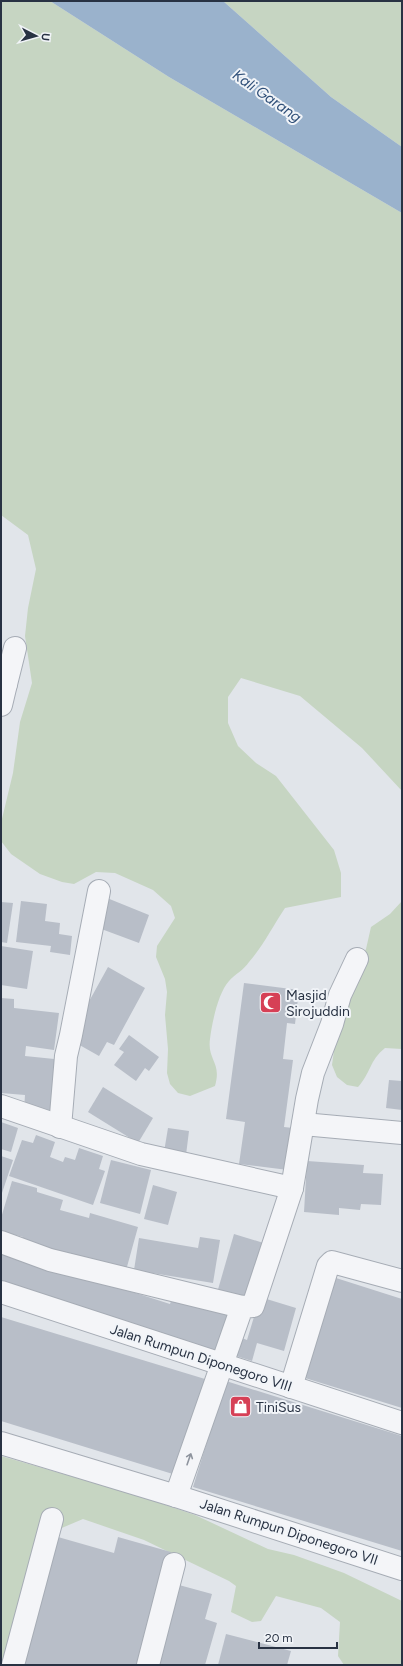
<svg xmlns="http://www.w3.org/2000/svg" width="403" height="1666" viewBox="0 0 403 1666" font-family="Figtree,sans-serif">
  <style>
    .green { fill: #c6d5c2 }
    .water { fill: #9ab2cc }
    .building { fill: #b8bec8 }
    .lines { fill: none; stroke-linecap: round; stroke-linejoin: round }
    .minor-casing { stroke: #a6acb5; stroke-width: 24 }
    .minor { stroke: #f4f5f8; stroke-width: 22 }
    .oneway { stroke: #8e949e }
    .labels { text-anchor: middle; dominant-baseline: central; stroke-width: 4; stroke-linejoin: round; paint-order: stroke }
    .poi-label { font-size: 14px; fill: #283243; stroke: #f1f4f8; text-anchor: start }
    .street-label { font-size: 14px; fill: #283243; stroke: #f1f4f8 }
    .water-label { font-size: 15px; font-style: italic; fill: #305079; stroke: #f1f4f8 }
  </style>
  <rect width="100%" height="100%" fill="#e1e5ea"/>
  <g class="green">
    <path d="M1,1H50L169,77L402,213V791L362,748L300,696L241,678L228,697V723L238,746L256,763L276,776L334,850L341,873V897L285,908C273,926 263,946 249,962C244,970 235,974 229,981C218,993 212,1023 210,1039C207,1060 222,1062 215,1086L190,1096L178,1093L170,1084L167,1073L168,1049L165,1015L167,992L165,979L156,957L157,946L175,918L171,906L153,890L115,873L96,872L74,884L62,882L40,874L11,854L1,841V823L13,773L20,722L32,683L25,636L28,608L36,569L28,535L1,515Z"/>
    <polygon points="223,1 402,1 402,147 331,97"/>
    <path d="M402,901V1049L385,1048C369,1061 371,1073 358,1087L347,1085L337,1077L332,1065L342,993L366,949L371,927L390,914Z"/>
    <polygon points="1,1456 136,1495 195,1515 268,1549 294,1555 344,1573 402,1601 402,1665 344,1665 338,1656 340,1622 321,1608 276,1596 261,1621 252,1622 231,1612 236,1586 229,1581 144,1540 83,1519 57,1530 12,1665 1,1665"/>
  </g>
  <polygon class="water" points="50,1 223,1 331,97 402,147 402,213 169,77"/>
  <g class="building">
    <polygon points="107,898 149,915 139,943 96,927"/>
    <polygon points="21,901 47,904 45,921 60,923 59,934 72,936 70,955 50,952 51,946 16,942"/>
    <polygon points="1,902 13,903 7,943 1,942"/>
    <polygon points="1,946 33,951 27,989 1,985"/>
    <polygon points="108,967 145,988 114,1045 107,1042 99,1056 76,1043 84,1029 76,1025"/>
    <polygon points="244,983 299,990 295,1024 287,1023 283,1059 293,1060 284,1127 293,1128 288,1170 239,1164 245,1122 226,1119"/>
    <polygon points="1,998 14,999 14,1008 59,1013 54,1050 26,1046 25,1056 64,1060 58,1114 24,1110 25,1095 1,1093"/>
    <polygon points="129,1035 159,1057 149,1071 145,1068 136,1081 114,1065 124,1052 119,1049"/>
    <polygon points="389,1080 402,1081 402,1110 386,1108"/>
    <polygon points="103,1087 153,1118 138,1143 88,1112"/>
    <polygon points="1,1122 18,1128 11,1152 1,1149"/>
    <polygon points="168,1128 189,1131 186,1155 164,1152"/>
    <polygon points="36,1135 55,1142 50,1157 63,1162 65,1157 75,1160 79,1148 103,1156 99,1169 105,1171 93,1205 9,1176 22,1140 33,1143"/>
    <polygon points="1,1156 13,1160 1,1196"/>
    <polygon points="111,1160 151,1170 140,1214 100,1203"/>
    <polygon points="307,1161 364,1165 363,1173 383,1174 381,1205 361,1204 360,1210 339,1208 339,1215 304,1212"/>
    <polygon points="12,1181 37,1188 37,1192 63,1200 60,1210 89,1218 90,1213 138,1227 125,1274 22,1241 23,1237 1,1231 1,1218"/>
    <polygon points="153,1185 177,1192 168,1225 144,1219"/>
    <polygon points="234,1234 270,1245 248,1302 217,1293"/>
    <polygon points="200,1237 220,1240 213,1283 134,1270 139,1238 198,1248"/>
    <polygon points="1,1250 170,1304 174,1292 231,1310 217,1353 1,1284"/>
    <polygon points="336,1278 402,1299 402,1408 305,1378"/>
    <polygon points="260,1297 296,1308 284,1351 257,1343 252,1361 236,1356 242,1338 247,1340"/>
    <polygon points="1,1317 205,1379 176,1475 1,1421"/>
    <polygon points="226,1381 402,1436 402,1551 193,1487"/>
    <polygon points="58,1537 114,1553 118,1537 171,1552 138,1665 21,1665"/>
    <polygon points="179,1585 212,1594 205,1619 217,1623 205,1665 157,1665"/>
    <polygon points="226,1634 291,1651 287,1665 218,1665"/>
  </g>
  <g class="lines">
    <defs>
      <g id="minor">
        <polyline points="1,682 6,684 1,705"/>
        <polyline points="6,684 15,648"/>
        <polyline points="1,1106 141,1154 292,1188"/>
        <polyline points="303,1124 402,1133"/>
        <polyline points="60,1127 66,1056 71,1035 99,891"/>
        <polyline points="1,1242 50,1260 242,1307"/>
        <polyline points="1,1292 402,1423"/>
        <polyline points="291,1387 328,1266 332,1262 402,1281"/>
        <polyline points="1,1443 176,1496 402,1569"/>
        <polyline points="176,1496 242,1307 253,1306 292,1188 307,1099 313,1073 332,1024 340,995 357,959"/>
        <polyline points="13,1665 52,1519"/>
        <polyline points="148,1665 174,1564"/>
      </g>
    </defs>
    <use href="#minor" class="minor-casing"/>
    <use href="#minor" class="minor"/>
  </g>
  <defs><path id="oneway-shaft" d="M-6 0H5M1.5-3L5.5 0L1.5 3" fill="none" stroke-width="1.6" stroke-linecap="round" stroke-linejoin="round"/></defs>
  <use class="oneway" href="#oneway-shaft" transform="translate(189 1459) rotate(-71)"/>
  <defs>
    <symbol id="mosque-square" viewBox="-11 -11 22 22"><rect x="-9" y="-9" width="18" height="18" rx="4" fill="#d64056" stroke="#f1f4f8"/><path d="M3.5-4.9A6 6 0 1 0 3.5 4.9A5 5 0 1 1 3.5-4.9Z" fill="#fff"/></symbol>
    <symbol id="shop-square" viewBox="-11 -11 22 22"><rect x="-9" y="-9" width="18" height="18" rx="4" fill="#d64056" stroke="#f1f4f8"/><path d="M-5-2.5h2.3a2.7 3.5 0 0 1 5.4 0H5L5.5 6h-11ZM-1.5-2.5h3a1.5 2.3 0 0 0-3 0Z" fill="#fff"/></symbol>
  </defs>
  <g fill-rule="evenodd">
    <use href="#mosque-square" x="258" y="990" width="25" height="25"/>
    <use href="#shop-square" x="228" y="1394" width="25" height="25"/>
  </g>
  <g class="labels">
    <g class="poi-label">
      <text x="286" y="995">Masjid<tspan x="286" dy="16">Sirojuddin</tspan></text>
      <text x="256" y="1407">TiniSus</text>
    </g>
    <g class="street-label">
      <text transform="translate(201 1358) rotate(18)">Jalan Rumpun Diponegoro VIII</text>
      <text transform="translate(289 1532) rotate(18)">Jalan Rumpun Diponegoro VII</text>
    </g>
    <g class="water-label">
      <text transform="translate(267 96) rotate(35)">Kali Garang</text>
    </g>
  </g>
  <rect width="403" height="1666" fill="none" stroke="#283243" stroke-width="4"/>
  <g transform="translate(36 36) rotate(96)" stroke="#f1f4f8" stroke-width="3" paint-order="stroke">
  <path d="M0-3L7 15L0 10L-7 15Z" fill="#283243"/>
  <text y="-6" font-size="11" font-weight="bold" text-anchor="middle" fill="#283243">U</text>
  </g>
  <path d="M259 1642v6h78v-6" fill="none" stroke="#283243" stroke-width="2"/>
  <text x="265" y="1642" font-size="12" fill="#283243" stroke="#f1f4f8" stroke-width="3" paint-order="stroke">20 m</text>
</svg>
